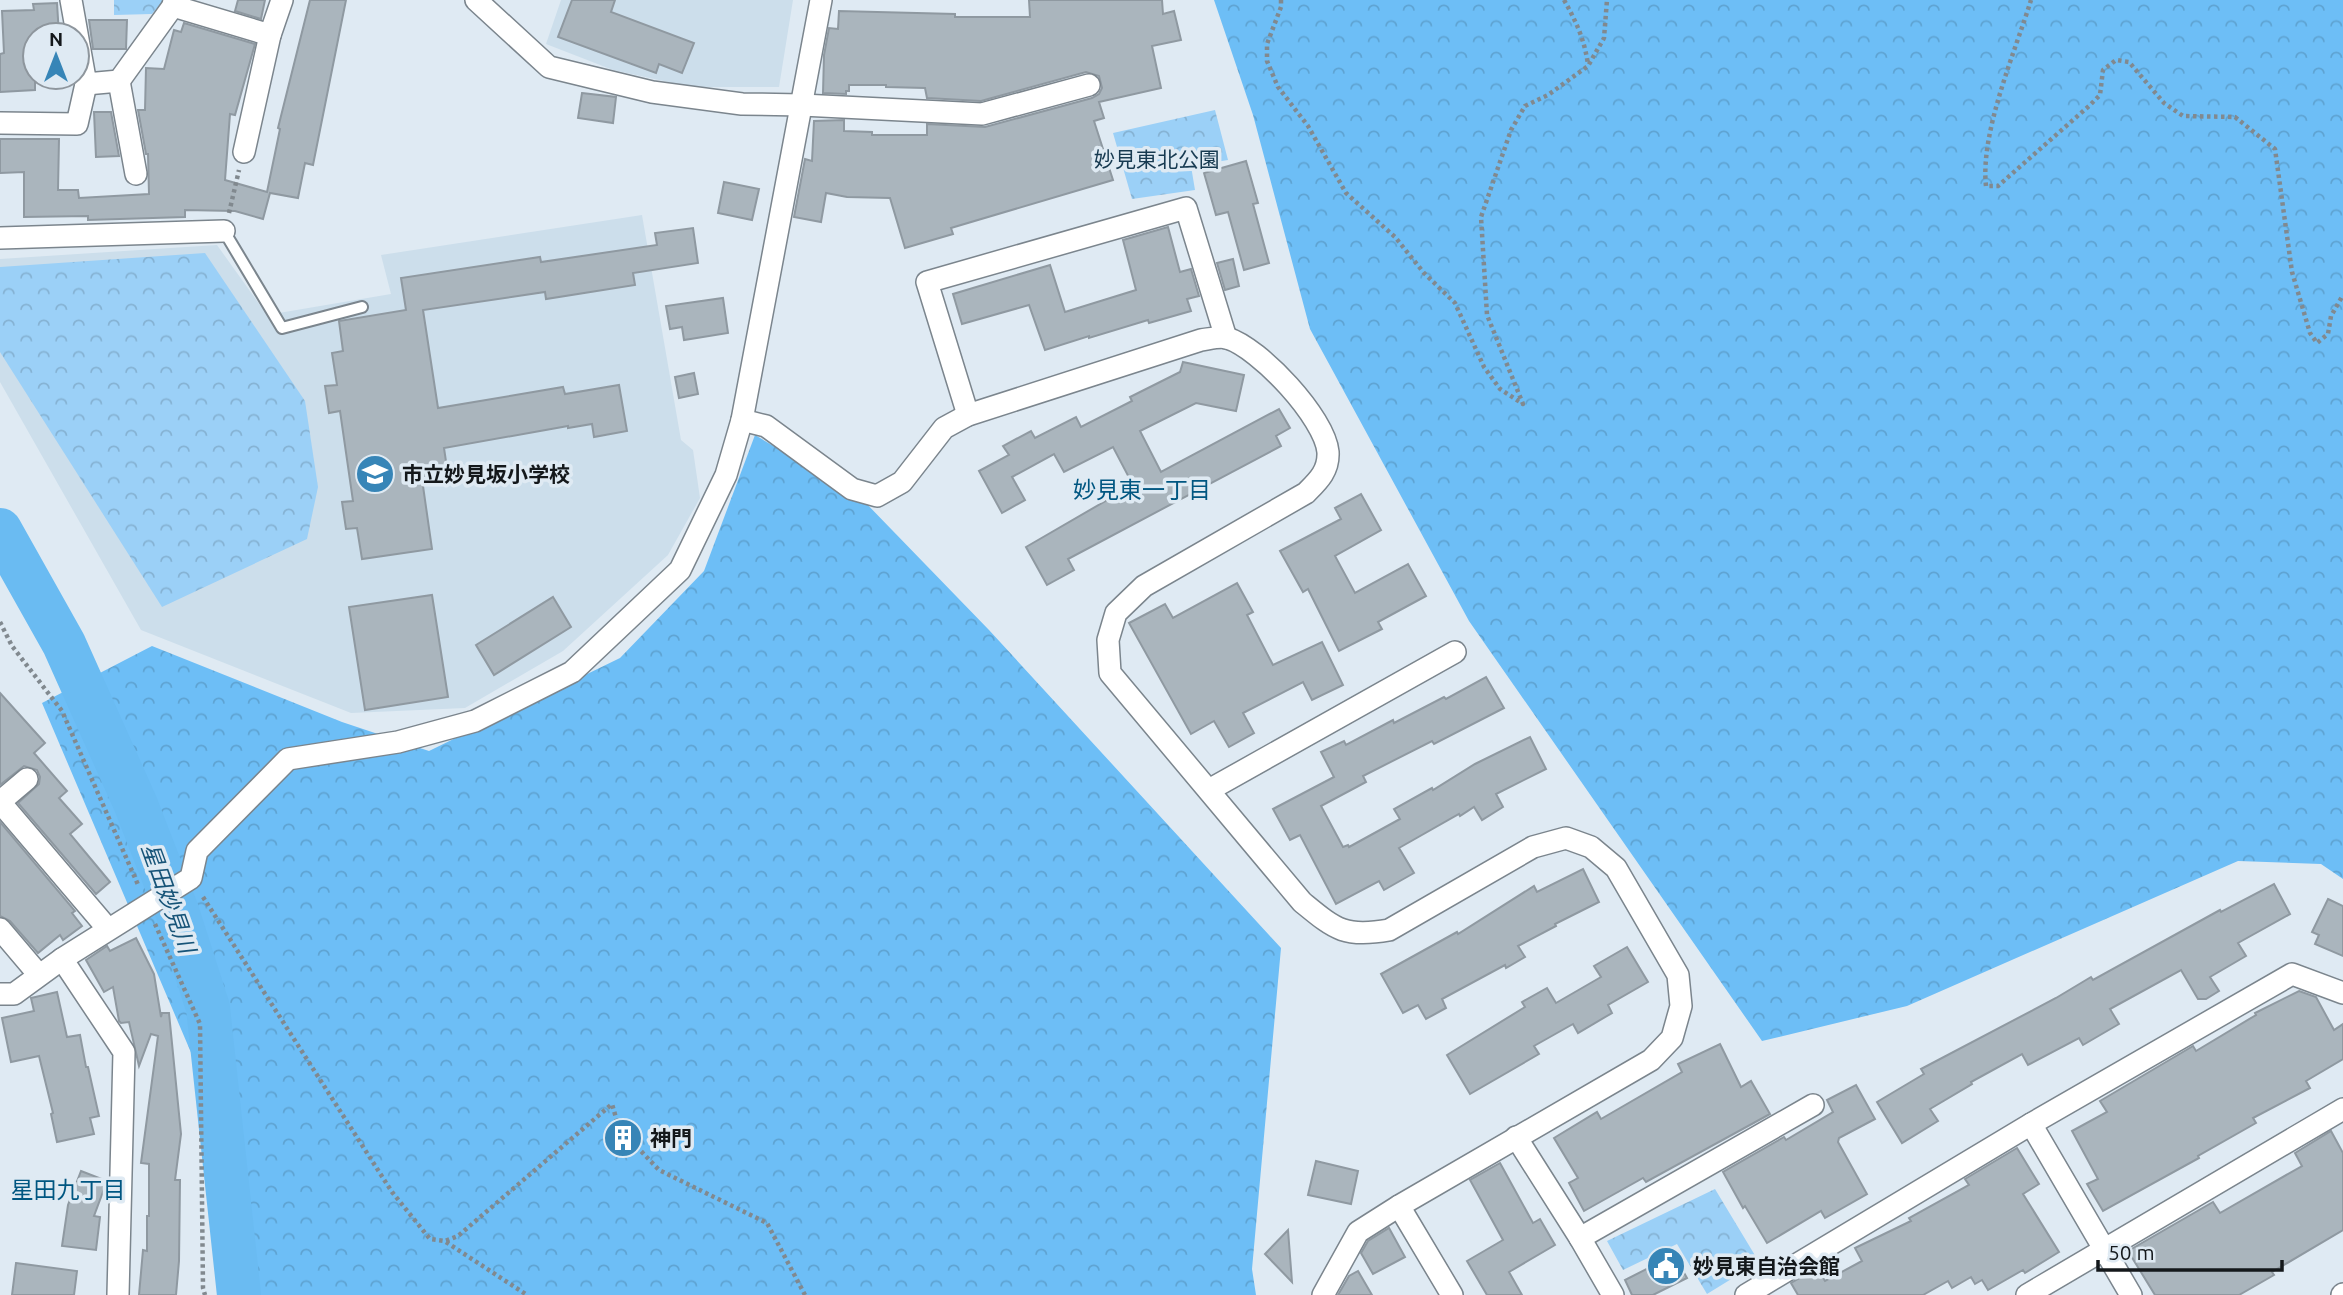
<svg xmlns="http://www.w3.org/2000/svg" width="2343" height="1295" viewBox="0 0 2343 1295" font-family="Ubuntu,'Noto Sans JP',sans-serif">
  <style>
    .built { fill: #ccdeeb }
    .forest { fill: url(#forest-crowns) }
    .park { fill: url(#park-crowns) }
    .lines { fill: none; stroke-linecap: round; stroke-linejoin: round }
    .river { stroke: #6abbf2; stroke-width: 44 }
    .building { fill: #aab5bd; stroke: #8f99a1; stroke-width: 2 }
    .lane-casing { stroke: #7b858d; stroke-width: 14 }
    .street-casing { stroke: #7b858d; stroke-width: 24 }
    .path { stroke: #81898f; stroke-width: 4.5; stroke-dasharray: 3.5 3.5; stroke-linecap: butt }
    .lane { stroke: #fff; stroke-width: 10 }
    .street { stroke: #fff; stroke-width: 21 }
    .labels { text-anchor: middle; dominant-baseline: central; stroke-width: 7; stroke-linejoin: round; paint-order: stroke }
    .park-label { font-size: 21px; fill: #173a51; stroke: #dfeaf3 }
    .poi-label { font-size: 21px; font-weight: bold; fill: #14181b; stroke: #dfeaf3; text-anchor: start }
    .neighbourhood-label { font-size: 23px; fill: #005681; stroke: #dfeaf3 }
    .water-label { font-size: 23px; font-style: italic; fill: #175478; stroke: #dfeaf3 }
  </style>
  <defs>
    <pattern id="forest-crowns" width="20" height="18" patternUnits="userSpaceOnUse" patternTransform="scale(1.75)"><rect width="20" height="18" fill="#6dbef6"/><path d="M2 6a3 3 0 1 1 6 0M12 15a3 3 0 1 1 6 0" fill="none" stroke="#5ea3d2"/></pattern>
    <pattern id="park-crowns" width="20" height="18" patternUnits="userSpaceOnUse" patternTransform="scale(1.75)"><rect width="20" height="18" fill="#9bd0f7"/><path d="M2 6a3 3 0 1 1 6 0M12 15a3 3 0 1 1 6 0" fill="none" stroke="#85b2d3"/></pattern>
  </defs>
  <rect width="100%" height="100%" fill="#dfeaf3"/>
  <g class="built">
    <polygon points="561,0 793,0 779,87 691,87 613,70 546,44"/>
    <polygon points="642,215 681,440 693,450 700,498 668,555 563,651 465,708 351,713 141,630 0,382 0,259 217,245 267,315 391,294 381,255"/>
  </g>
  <g class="forest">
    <polygon points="1214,0 2343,0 2343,879 2321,864 2238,861 1907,1006 1762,1041 1469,621 1310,329 1253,115"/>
    <polygon points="755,435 861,498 989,630 1281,948 1252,1269 1256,1295 218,1295 204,1083 42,703 152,646 342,722 429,751 620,658 704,571"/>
  </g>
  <g class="park">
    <polygon points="114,0 164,0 152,14 114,15"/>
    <polygon points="1215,110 1228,160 1191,166 1195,190 1132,199 1113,133"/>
    <polygon points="205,253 305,401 318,487 307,539 162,607 0,352 0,267"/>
    <polygon points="1715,1189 1759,1262 1707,1294 1677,1244 1623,1270 1607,1241"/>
  </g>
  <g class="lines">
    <polyline class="river" points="0,530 64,644 136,805 177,911 208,1008 239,1295"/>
  </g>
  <g class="building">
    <polygon points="238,0 265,0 261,19 235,11"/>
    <polygon points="310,0 346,0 313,165 305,163 298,198 270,193 263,219 235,211 185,210 185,217 88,220 88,216 24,217 24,172 0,173 0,139 59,139 58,190 78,190 79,198 149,194 148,154 146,154 138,110 145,110 146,68 164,69 174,30 181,32 184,23 255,44 235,115 230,114 225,180 267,192 280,129 278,128"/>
    <polygon points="572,0 615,0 611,12 694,43 682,73 659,64 656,73 558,37"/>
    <polygon points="1029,0 1162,0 1163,14 1174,11 1181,40 1152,46 1161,88 1099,102 1104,118 1094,121 1113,180 951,228 953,234 905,248 890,198 847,197 826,193 821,222 794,217 805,159 812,161 814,121 844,120 844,131 872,132 872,135 927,135 927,124 985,127 1092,98 1099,94 1102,88 1099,76 1086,72 981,101 927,98 925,88 886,87 886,85 849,85 849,91 846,91 846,94 823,93 824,55 829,28 838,29 839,11 955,14 955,17 1030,17"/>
    <polygon points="57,3 59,35 35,35 35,90 0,92 0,54 4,53 2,11 34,10 33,4"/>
    <polygon points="89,20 127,20 126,49 93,49"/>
    <polygon points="582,93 616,97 613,123 578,118"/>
    <polygon points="94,112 111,112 119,156 96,157"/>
    <polygon points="1246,161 1258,203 1253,204 1269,263 1244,270 1228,212 1216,215 1204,173"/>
    <polygon points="724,182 759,189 752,220 718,213"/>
    <polygon points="1168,227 1180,272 1191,269 1199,296 1187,299 1191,311 1149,323 1148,320 1089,338 1089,336 1045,350 1029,305 962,324 953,294 1050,265 1065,312 1136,290 1123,240"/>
    <polygon points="693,228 698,263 633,273 635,285 546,299 545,292 423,310 438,408 563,387 565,394 619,385 627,431 594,437 592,424 568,428 568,426 444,448 448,475 422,479 432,549 362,559 357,528 346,529 342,502 353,501 340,411 329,413 325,386 337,385 332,353 343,351 339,321 406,310 401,278 540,257 541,262 657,245 655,233"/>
    <polygon points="1233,259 1239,286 1225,290 1217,263"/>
    <polygon points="723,298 728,333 684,340 682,327 670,329 666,306"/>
    <polygon points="1183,362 1244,375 1236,411 1196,403 1140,431 1161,472 1279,409 1290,428 1276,436 1281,446 1068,559 1074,570 1047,585 1026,547 1133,485 1113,447 1064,472 1054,454 1012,477 1025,500 1002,513 979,471 1009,455 1003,446 1031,431 1035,438 1076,417 1081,427 1132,401 1130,397 1180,372"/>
    <polygon points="694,373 698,394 679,398 675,377"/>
    <polygon points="1361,494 1381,530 1335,556 1355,593 1408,564 1426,596 1378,622 1382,629 1339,651 1308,589 1303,592 1280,551 1341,519 1335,508"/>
    <polygon points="1237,583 1253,612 1247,615 1273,665 1322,642 1343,685 1312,700 1303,682 1243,713 1254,733 1229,747 1214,721 1191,734 1129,623 1165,604 1173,618"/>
    <polygon points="432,595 448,697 365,710 349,607"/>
    <polygon points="553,597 571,627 494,675 476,645"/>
    <polygon points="1486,677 1504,708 1434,744 1432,741 1363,776 1366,782 1321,806 1343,847 1348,845 1349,847 1400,819 1394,809 1432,788 1433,790 1475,764 1530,737 1546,769 1496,794 1503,807 1482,820 1474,807 1460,816 1459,814 1399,848 1414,873 1384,890 1379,881 1336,904 1300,835 1290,840 1273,809 1334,777 1321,752 1344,741 1346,745 1393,720 1394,723 1444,697 1446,699"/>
    <polygon points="0,693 45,743 34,753 67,791 59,798 82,824 70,834 110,882 96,894 18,803 39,784 40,777 37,770 24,766 0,785"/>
    <polygon points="0,822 75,911 72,913 82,926 63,940 60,935 38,953 10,921 0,916"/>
    <polygon points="1583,869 1599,902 1555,924 1556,926 1518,946 1525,957 1506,968 1505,965 1442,999 1446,1008 1426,1019 1418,1005 1403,1013 1381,974 1457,932 1458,934 1534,886 1537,892"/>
    <polygon points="2274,884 2290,914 2238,943 2246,956 2210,977 2219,991 2206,999 2198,999 2181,970 2110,1009 2119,1024 2083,1045 2079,1038 2028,1065 2022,1054 1971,1082 1972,1084 1930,1109 1938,1121 1902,1143 1877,1102 1924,1074 1921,1069 2056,998 2091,977 2093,980 2220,910 2221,912"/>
    <polygon points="2328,899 2343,906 2343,956 2315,944 2319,935 2312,932"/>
    <polygon points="136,938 154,974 161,1017 162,1013 169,1013 181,1134 175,1180 180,1180 179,1261 176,1295 139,1295 143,1250 147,1251 147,1216 149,1216 149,1164 141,1163 158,1036 151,1034 139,1066 129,1022 121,1023 119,1021 113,987 104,992 86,960 107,946 110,951"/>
    <polygon points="1627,947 1648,982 1608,1005 1612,1013 1578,1033 1573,1024 1534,1046 1539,1054 1470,1094 1447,1055 1525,1007 1522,1002 1547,988 1556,1003 1601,977 1594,966"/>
    <polygon points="2299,991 2316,997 2334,1030 2343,1024 2343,1059 2306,1081 2310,1088 2253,1118 2256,1123 2198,1156 2199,1158 2103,1211 2087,1184 2098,1179 2072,1131 2107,1112 2100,1101 2193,1046 2196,1051 2256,1015 2255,1013"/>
    <polygon points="57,992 67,1037 80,1035 86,1067 88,1067 99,1116 90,1118 94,1134 57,1142 51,1114 53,1113 39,1056 11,1062 2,1018 34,1011 31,998"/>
    <polygon points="1720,1044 1741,1087 1751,1081 1770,1114 1646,1182 1643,1178 1584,1211 1569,1183 1578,1178 1554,1138 1597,1112 1601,1119 1682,1072 1678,1064"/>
    <polygon points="1856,1085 1875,1119 1839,1138 1838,1142 1867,1194 1825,1218 1821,1211 1767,1243 1745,1206 1743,1208 1723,1172 1784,1137 1786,1140 1833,1112 1827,1100"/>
    <polygon points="2331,1131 2343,1153 2343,1230 2272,1272 2274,1275 2239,1295 2155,1295 2128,1251 2213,1202 2220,1213 2302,1166 2295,1153"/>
    <polygon points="2017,1148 2039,1184 2023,1194 2059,1252 2025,1273 2023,1270 1988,1290 1982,1280 1975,1284 1971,1277 1952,1288 1948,1281 1923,1295 1798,1295 1791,1283 1817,1268 1825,1281 1862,1261 1855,1248 1911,1221 1909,1218 1969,1185 1965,1179"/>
    <polygon points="1316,1161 1358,1171 1351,1204 1308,1195"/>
    <polygon points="1500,1163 1533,1223 1540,1219 1555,1245 1509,1272 1522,1295 1487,1295 1467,1261 1503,1240 1470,1180"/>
    <polygon points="81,1171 107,1181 94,1216 100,1217 96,1250 62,1246 68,1205"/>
    <polygon points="1389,1228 1405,1257 1373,1274 1361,1253 1368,1241"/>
    <polygon points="1288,1230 1292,1282 1265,1254"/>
    <polygon points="1674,1255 1687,1278 1653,1295 1632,1295 1625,1280"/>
    <polygon points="16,1263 77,1271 74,1295 12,1295"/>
    <polygon points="1358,1271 1372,1295 1338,1295 1349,1276"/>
  </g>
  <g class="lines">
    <defs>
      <polyline id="lane" points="224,231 282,328 362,307"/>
      <g id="street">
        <polyline points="71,0 86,84 119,81 173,6"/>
        <polyline points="174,0 173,6 270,35 282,0"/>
        <polyline points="476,0 549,67 652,92 742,104 802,105 982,114 1089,85"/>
        <path d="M821,0L742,420L766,426L852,489L877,496L902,482L944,428L968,415L1201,340C1209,339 1220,336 1227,338C1260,348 1325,418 1328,452C1329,471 1318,481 1306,493L1144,586L1116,613L1108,640L1110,673L1302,902C1335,929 1344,938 1389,930L1533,847L1566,838L1591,847L1616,868L1678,975L1681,1006L1672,1038L1651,1060L1399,1206L1358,1232L1323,1295"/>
        <polyline points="119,81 136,174"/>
        <polyline points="0,123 77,124 86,84"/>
        <polyline points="244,152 270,35"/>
        <polyline points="0,238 224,231"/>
        <polyline points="968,415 927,282 1186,208 1226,338"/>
        <polyline points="1209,790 1455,652"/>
        <polyline points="1,801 27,779"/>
        <polyline points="0,802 108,929"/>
        <polyline points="0,929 39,975"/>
        <polyline points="62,959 124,1052 118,1295"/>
        <polyline points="0,994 14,994 62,959 191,878 197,851 288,759 398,742 475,721 572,672 680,570 726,475 742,420"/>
        <polyline points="2031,1124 2131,1295"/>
        <polyline points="1516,1137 1580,1238 1613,1295"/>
        <polyline points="1399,1206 1452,1295"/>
        <polyline points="1580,1238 1813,1105"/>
        <polyline points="1746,1295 2031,1124 2292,974 2343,993"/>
        <polyline points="2027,1295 2343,1109"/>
        <polyline points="2342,1295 2343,1294"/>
      </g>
    </defs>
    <use href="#lane" class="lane-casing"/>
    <use href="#street" class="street-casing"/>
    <g class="path">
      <polyline points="1281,0 1281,7 1267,44 1267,61 1278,87 1308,126 1346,193 1395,237 1424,273 1455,303 1484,367 1500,389 1523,404 1487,315 1481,217 1511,130 1525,106 1548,95 1588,66 1604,38 1607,0"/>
      <path d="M1564,0C1576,21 1585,41 1588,65"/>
      <path d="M2031,0C2015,52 1980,133 1986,186H1998L2089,106L2100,95L2103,70L2116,60L2129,62L2164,103L2183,116L2235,117L2275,149L2292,272L2310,333L2317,343L2328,334L2331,316L2343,295"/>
      <polyline points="229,213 239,170"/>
      <polyline points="0,622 12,646 62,711 139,887"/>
      <polyline points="203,897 392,1192 430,1239 445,1241 458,1236 612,1104 619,1128 659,1170 767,1223 805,1295"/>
      <polyline points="155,924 200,1024 203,1288 205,1295"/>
      <polyline points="446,1242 527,1295"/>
    </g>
    <use href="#lane" class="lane"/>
    <use href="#street" class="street"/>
  </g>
  <defs>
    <symbol id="school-disc" viewBox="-11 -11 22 22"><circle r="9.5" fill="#3785b7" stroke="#dfeaf3"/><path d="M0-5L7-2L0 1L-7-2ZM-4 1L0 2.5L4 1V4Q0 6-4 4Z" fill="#fff"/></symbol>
    <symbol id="building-disc" viewBox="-11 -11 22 22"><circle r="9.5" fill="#3785b7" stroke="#dfeaf3"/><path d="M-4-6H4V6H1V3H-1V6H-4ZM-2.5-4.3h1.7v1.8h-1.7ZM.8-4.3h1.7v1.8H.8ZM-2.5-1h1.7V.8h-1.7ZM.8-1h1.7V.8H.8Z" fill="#fff"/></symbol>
    <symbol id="civic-disc" viewBox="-11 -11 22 22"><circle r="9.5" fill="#3785b7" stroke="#dfeaf3"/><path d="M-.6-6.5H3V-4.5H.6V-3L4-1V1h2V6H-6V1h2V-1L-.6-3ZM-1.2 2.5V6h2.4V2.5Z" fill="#fff"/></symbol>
  </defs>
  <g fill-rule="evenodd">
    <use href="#school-disc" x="353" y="452" width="44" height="44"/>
    <use href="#building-disc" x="601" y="1116" width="44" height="44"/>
    <use href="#civic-disc" x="1644" y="1244" width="44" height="44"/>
  </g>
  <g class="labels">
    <g class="park-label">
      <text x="1157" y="159">妙見東北公園</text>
    </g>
    <g class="poi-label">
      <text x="402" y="474">市立妙見坂小学校</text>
      <text x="650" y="1138">神門</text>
      <text x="1693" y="1266">妙見東自治会館</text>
    </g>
    <g class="neighbourhood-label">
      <text x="1142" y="489">妙見東一丁目</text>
      <text x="68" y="1189">星田九丁目</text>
    </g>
    <g class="water-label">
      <text transform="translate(169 898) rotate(70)">星田妙見川</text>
    </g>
  </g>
  <g transform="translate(56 56)"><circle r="33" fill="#dfeaf3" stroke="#8e969d" stroke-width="2"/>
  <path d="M0-5L12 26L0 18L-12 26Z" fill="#3785b7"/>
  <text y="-10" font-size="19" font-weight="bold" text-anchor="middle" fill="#14181b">N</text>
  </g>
  <path d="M2098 1260v10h184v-10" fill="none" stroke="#14181b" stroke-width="3.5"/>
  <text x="2108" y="1260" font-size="21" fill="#14181b" stroke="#dfeaf3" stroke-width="5" paint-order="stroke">50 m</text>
</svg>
